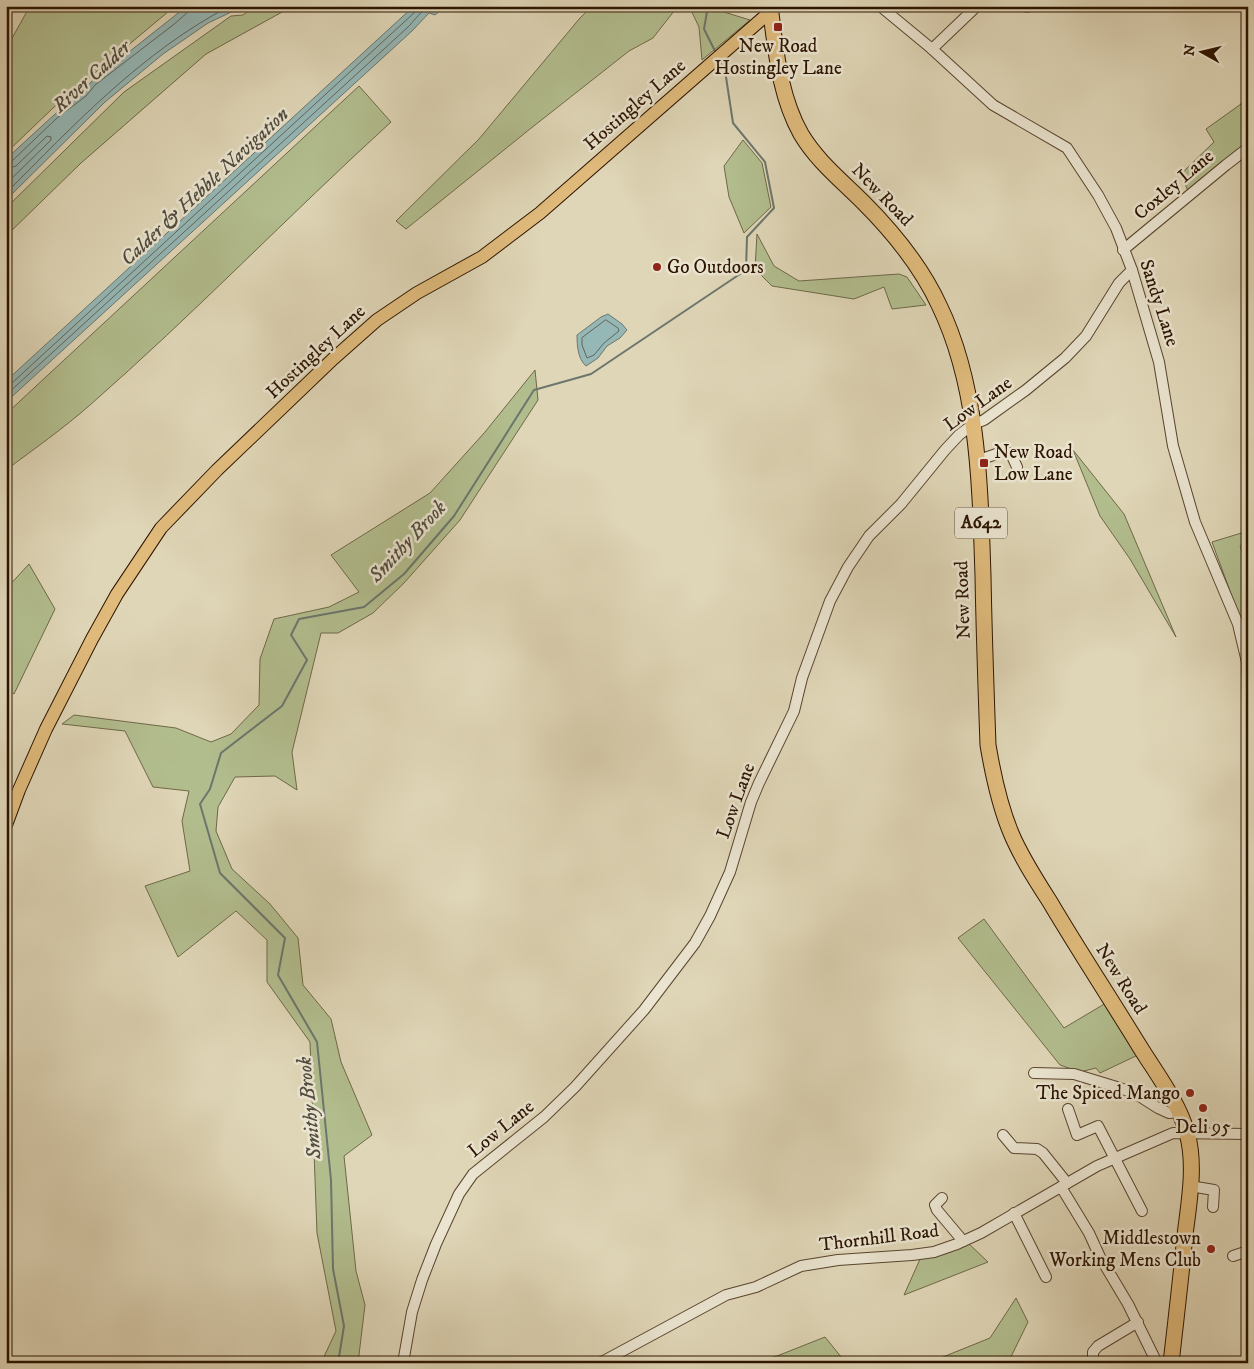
<svg xmlns="http://www.w3.org/2000/svg" width="1254" height="1369" viewBox="0 0 1254 1369" font-family="'IM FELL DW Pica',serif">
  <style>
    .green { fill: #b2bd8e; stroke: #6f6847 }
    .water { fill: #95b7b6; stroke: #6b766d }
    .lines { fill: none; stroke-linecap: round; stroke-linejoin: round }
    .shore { stroke: #60665b; stroke-width: 1 }
    .stream { stroke: #6b766d; stroke-width: 2 }
    .minor-casing { stroke: #59442e; stroke-width: 12 }
    .major-casing { stroke: #2c1400; stroke-width: 14 }
    .highway-casing { stroke: #2c1400; stroke-width: 17 }
    .minor { stroke: #eae4d0; stroke-width: 10 }
    .major { stroke: #e0bb7c; stroke-width: 12 }
    .highway { stroke: #e0bb7c; stroke-width: 15 }
    .rail-casing { stroke: #2c1400; stroke-width: 4 }
    .rail { stroke: #eae4d0; stroke-width: 2; stroke-dasharray: 5.5; stroke-linecap: butt }
    .poi-dot { fill: #8f2418; stroke: #eae4d0; stroke-width: 2 }
    .labels { text-anchor: middle; dominant-baseline: central; stroke-width: 5; stroke-linejoin: round; paint-order: stroke }
    .shield { fill: #eae4d0; stroke: #65523e; stroke-width: 1 }
    .shield-label { font-size: 18px; font-weight: bold; fill: #2c1400 }
    .poi-label { font-size: 19px; fill: #2c1400; stroke: #eae4d0 }
    .street-label { font-size: 19px; fill: #2c1400; stroke: #eae4d0 }
    .water-label { font-size: 20px; font-style: italic; fill: #514d40; stroke: #eae4d0 }
  </style>
  <rect width="100%" height="100%" fill="#dfd6b7"/>
  <filter id="stains"><feTurbulence type="fractalNoise" baseFrequency=".004" numOctaves="4"/><feColorMatrix values="0 0 0 0 .2 0 0 0 0 .09 0 0 0 0 .02 0 0 0 .5 -.17"/></filter>
  <radialGradient id="worn" r=".72"><stop offset=".6" stop-color="#630" stop-opacity="0"/><stop offset="1" stop-color="#630" stop-opacity=".3"/></radialGradient>
  <g class="green">
    <polygon points="30,6 175,6 53,108 6,153 6,49"/>
    <polygon points="255,6 293,6 206,54 81,163 6,236 6,208 124,92 231,16 243,15"/>
    <polygon points="592,6 678,6 653,38 629,51 530,129 406,229 396,221 479,139 580,18"/>
    <polygon points="689,6 714,6 714,9 750,20 702,60 699,27"/>
    <path d="M359,86L391,122C289,215 194,314 90,405C64,428 34,449 6,470V414Z"/>
    <polygon points="1248,99 1248,143 1188,191 1181,174 1214,142 1206,129"/>
    <polygon points="743,140 762,163 771,207 744,233 729,197 724,166"/>
    <polygon points="757,234 774,266 799,281 899,274 907,277 926,305 892,309 884,287 854,299 772,286 755,269"/>
    <polygon points="535,370 538,400 460,520 404,583 373,613 338,633 321,633 292,752 297,790 275,776 235,777 218,807 216,831 232,869 270,904 298,938 303,985 331,1019 341,1062 372,1135 344,1156 356,1271 365,1305 358,1363 321,1363 336,1331 317,1233 310,1042 267,982 267,940 236,911 178,957 145,886 190,871 182,821 189,791 153,787 125,731 62,724 74,715 176,728 211,742 231,734 259,705 260,659 274,619 329,607 359,592 331,555 430,493 485,432"/>
    <polygon points="1073,450 1124,514 1176,637 1130,559 1100,516"/>
    <polygon points="1248,531 1248,543 1240,546 1248,569 1248,618 1241,621 1212,542"/>
    <polygon points="29,564 55,609 14,694 6,689 6,589"/>
    <polygon points="984,919 1064,1028 1106,1003 1138,1055 1100,1073 1096,1068 1080,1072 1060,1065 958,938"/>
    <polygon points="967,1242 988,1262 904,1295 921,1257"/>
    <polygon points="1016,1298 1028,1322 1008,1363 928,1363 990,1338"/>
    <polygon points="825,1337 846,1363 752,1363 777,1356"/>
  </g>
  <g class="water">
    <polygon points="187,6 244,6 208,23 163,54 105,102 6,200 6,159 54,115 83,92 91,82"/>
    <polygon points="414,6 446,6 435,15 429,13 412,31 6,402 6,381"/>
    <path d="M608,314L622,324L627,330L620,338L607,346L598,358L586,366C578,359 577,346 577,335L601,317Z"/>
  </g>
  <g class="lines">
    <g class="shore">
      <polyline points="6,162 12,161 57,118 86,96 95,85 173,25 188,12 189,6"/>
      <polyline points="6,169 16,166 47,136 51,137 51,140 6,184"/>
      <path d="M6,193C75,124 143,51 230,6"/>
      <polygon points="606,320 618,328 619,331 604,343 594,355 587,358 582,345 582,338"/>
      <polyline points="6,384 12,383 415,12 417,6"/>
      <path d="M6,395L408,27C416,19 423,6 435,9L439,6"/>
    </g>
    <g class="stream">
      <polyline points="708,6 704,29 715,51"/>
      <polyline points="338,1363 344,1326 333,1269 331,1180 317,1042 278,975 285,938 220,873 200,804 210,789 221,753 282,706 307,660 291,635 299,619 364,607 404,574 454,516 534,390 591,374 746,270 747,237 774,208 765,162 733,123 726,77 720,61"/>
    </g>
    <defs>
      <g id="minor">
        <polyline points="880,6 932,49 993,105 1067,148 1098,195 1116,228 1132,270 1159,362 1173,446 1195,522 1238,624 1247,662 1248,706"/>
        <polyline points="1027,7 1028,6"/>
        <polyline points="932,49 977,6"/>
        <polyline points="1123,250 1226,165 1248,148"/>
        <polyline points="976,461 1005,451 1011,454 1017,467"/>
        <polyline points="1034,1073 1074,1074 1120,1088 1136,1094 1158,1108 1169,1113 1179,1112"/>
        <polyline points="1068,1109 1077,1135 1098,1126 1142,1211"/>
        <polyline points="1003,1135 1014,1148 1037,1149 1043,1153 1067,1183"/>
        <polyline points="1190,1186 1214,1190 1213,1207"/>
        <polyline points="1061,1187 1089,1233 1100,1257 1128,1304 1157,1363"/>
        <polyline points="942,1198 935,1205 937,1210 963,1241"/>
        <polyline points="1014,1213 1046,1277"/>
        <polyline points="1233,1256 1248,1251"/>
        <polyline points="403,1363 412,1312 422,1280 436,1244 459,1194 473,1174 544,1117 575,1087 644,1010 695,943 710,916 730,872 751,802 759,783 794,711 802,678 830,601 848,567 869,536 901,504 945,450 959,435 972,425 984,420 1026,390 1065,358 1086,336 1119,283 1132,270"/>
        <polyline points="600,1363 726,1295 756,1287 801,1266 838,1260 912,1255 934,1252 957,1244 981,1233 1097,1166 1173,1133 1248,1134"/>
        <polyline points="1093,1363 1093,1352 1098,1346 1138,1322"/>
      </g>
      <polyline id="major" points="6,825 19,790 46,729 92,639 117,594 161,528 217,470 333,359 377,320 417,293 482,257 540,213 771,11"/>
      <path id="highway" d="M770,6C776,50 779,95 801,134C817,161 841,180 863,202C893,232 921,266 939,305C979,387 980,487 983,576C984,633 986,689 988,745C993,775 999,804 1011,833C1021,857 1036,880 1050,902C1079,951 1110,998 1140,1047C1156,1073 1179,1103 1187,1133C1196,1165 1189,1202 1185,1235C1181,1277 1176,1320 1171,1363"/>
    </defs>
    <use href="#minor" class="minor-casing"/>
    <use href="#major" class="major-casing"/>
    <use href="#highway" class="highway-casing"/>
    <use href="#minor" class="minor"/>
    <use href="#major" class="major"/>
    <use href="#highway" class="highway"/>
    <defs>
      <polyline id="rail" points="6,18 13,6"/>
    </defs>
    <use href="#rail" class="rail-casing"/>
    <use href="#rail" class="rail"/>
  </g>
  <g class="poi-dot">
    <rect x="773" y="22" width="10" height="10" rx="2.5"/>
    <circle cx="657" cy="267" r="5"/>
    <rect x="979" y="458" width="10" height="10" rx="2.5"/>
    <circle cx="1190" cy="1093" r="5"/>
    <circle cx="1203" cy="1108" r="5"/>
    <circle cx="1211" cy="1249" r="5"/>
  </g>
  <g class="labels">
    <rect class="shield" x="955" y="507.5" width="52" height="31" rx="4"/>
    <g class="shield-label">
      <text x="981" y="523">A642</text>
    </g>
    <g class="poi-label">
      <text x="778" y="46">New Road<tspan x="778" dy="22">Hostingley Lane</tspan></text>
      <text x="667" y="267" text-anchor="start">Go Outdoors</text>
      <text x="994" y="452" text-anchor="start">New Road<tspan x="994" dy="22">Low Lane</tspan></text>
      <text x="1180" y="1093" text-anchor="end">The Spiced Mango</text>
      <text x="1203" y="1127">Deli 95</text>
      <text x="1201" y="1238" text-anchor="end">Middlestown<tspan x="1201" dy="22">Working Mens Club</tspan></text>
    </g>
    <g class="street-label">
      <text transform="translate(635 105) rotate(-41)">Hostingley Lane</text>
      <text transform="translate(1174 185) rotate(-40)">Coxley Lane</text>
      <text transform="translate(882 195) rotate(46)">New Road</text>
      <text transform="translate(1159 303) rotate(72)">Sandy Lane</text>
      <text transform="translate(316 352) rotate(-43)">Hostingley Lane</text>
      <text transform="translate(978 404) rotate(-36)">Low Lane</text>
      <text transform="translate(963 600) rotate(-92)">New Road</text>
      <text transform="translate(736 801) rotate(-70)">Low Lane</text>
      <text transform="translate(1121 979) rotate(58)">New Road</text>
      <text transform="translate(501 1129) rotate(-39)">Low Lane</text>
      <text transform="translate(879 1238) rotate(-7)">Thornhill Road</text>
    </g>
    <g class="water-label">
      <text transform="translate(92 77) rotate(-42)">River Calder</text>
      <text transform="translate(205 187) rotate(-43)">Calder &amp; Hebble Navigation</text>
      <text transform="translate(408 542) rotate(-47)">Smithy Brook</text>
      <text transform="translate(310 1108) rotate(-96)">Smithy Brook</text>
    </g>
  </g>
  <rect width="1254" height="1369" fill="none" stroke="#dfd6b7" stroke-width="25"/>
  <rect x="8" y="8" width="1239" height="1354" fill="none" stroke="#2c1400" stroke-width="2.5"/>
  <rect x="12" y="12" width="1229" height="1344" fill="none" stroke="#2c1400"/>
  <g transform="translate(1202 52) rotate(278)" stroke="#eae4d0" stroke-width="4" paint-order="stroke">
  <path d="M0-4L9 19L0 12L-9 19Z" fill="#2c1400"/>
  <text y="-8" font-size="14" font-weight="bold" text-anchor="middle" fill="#2c1400">N</text>
  </g>
  <rect width="100%" height="100%" filter="url(#stains)"/>
  <rect width="100%" height="100%" fill="url(#worn)"/>
</svg>
